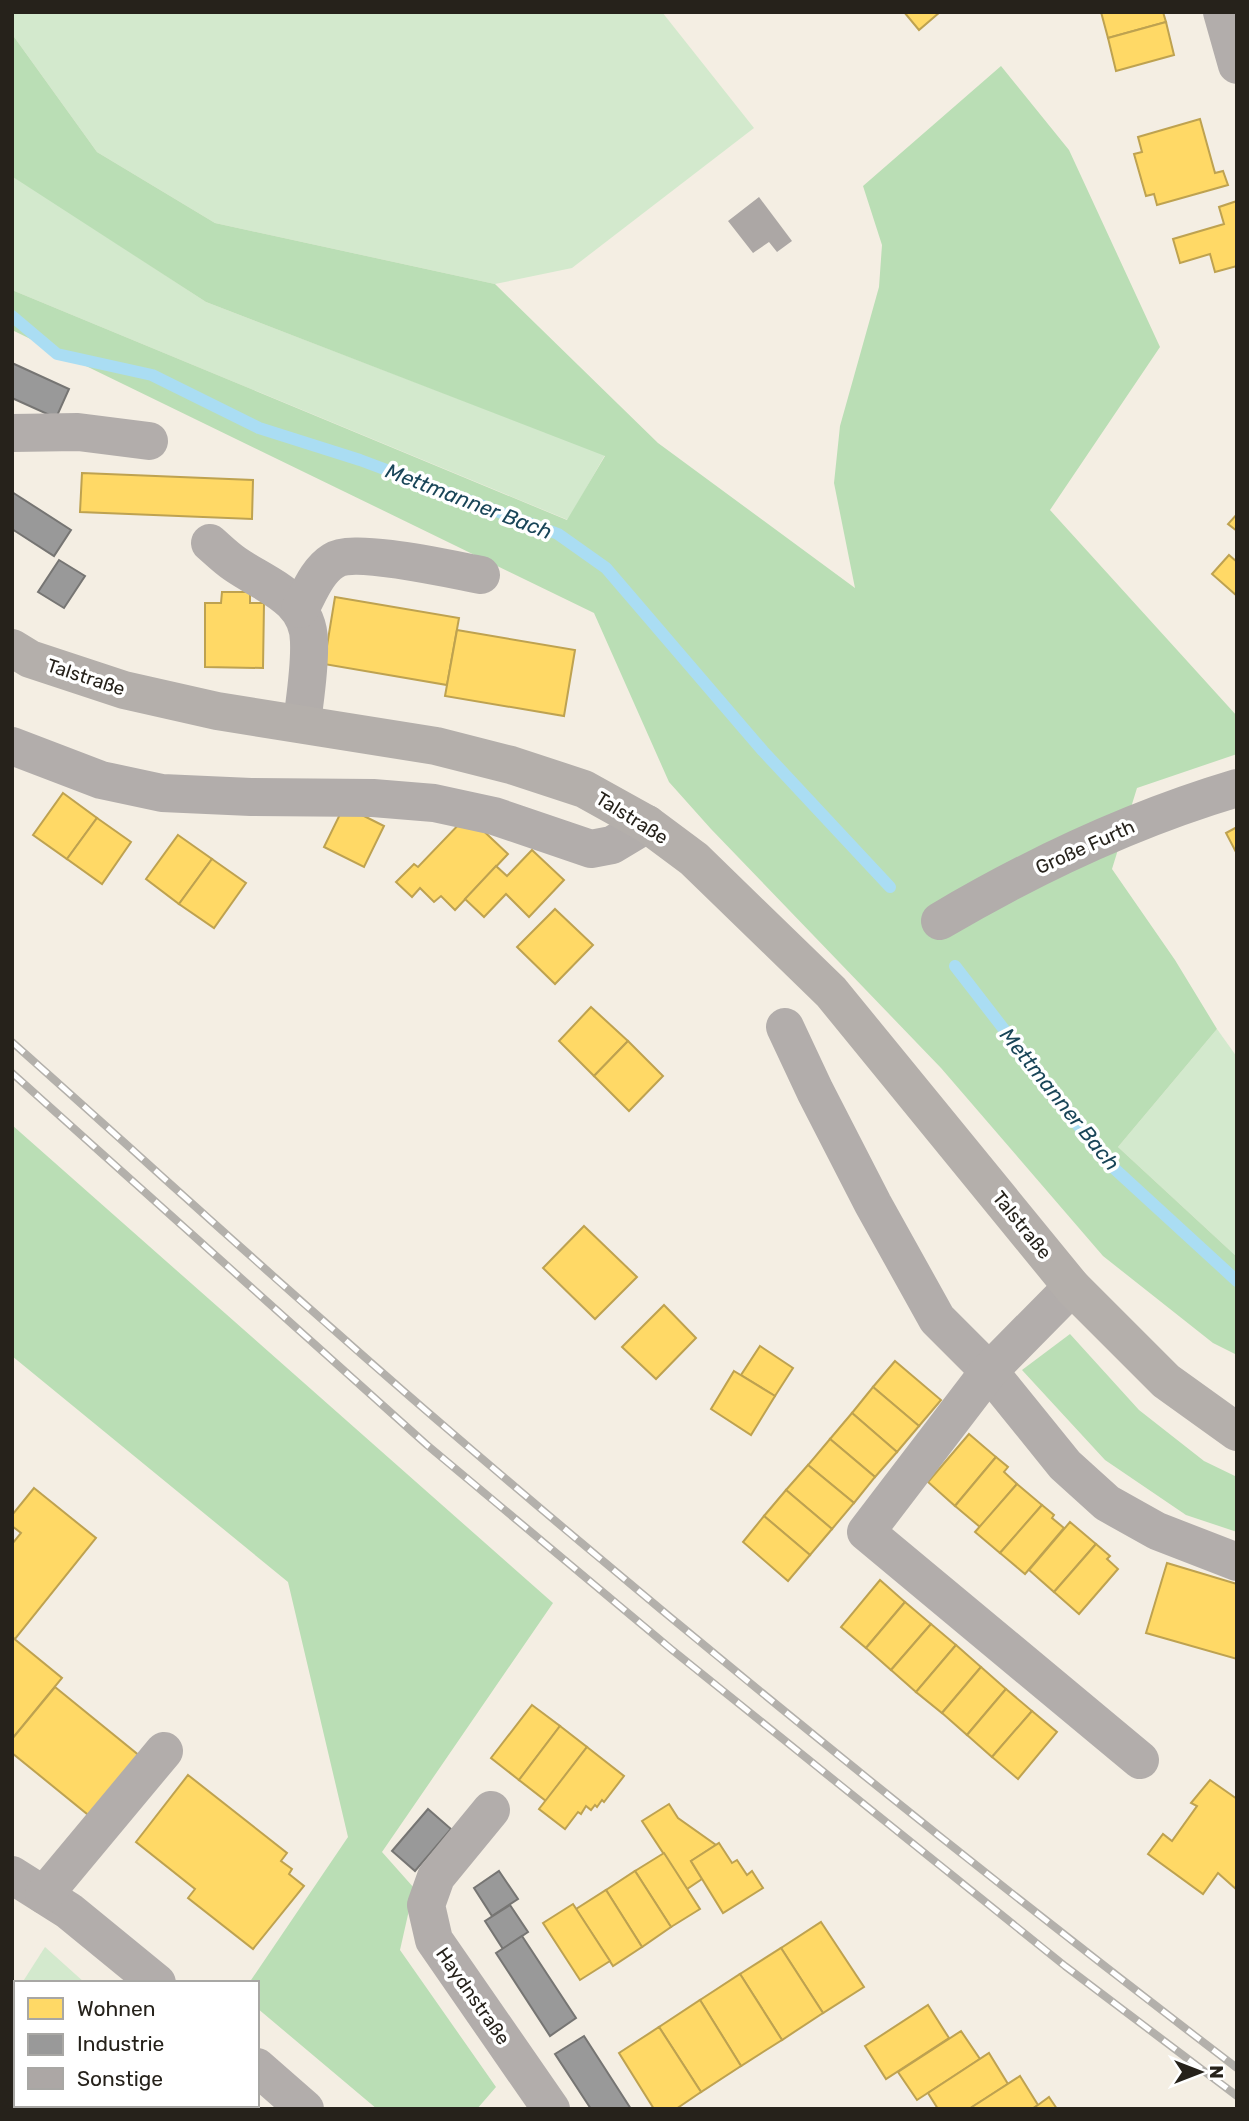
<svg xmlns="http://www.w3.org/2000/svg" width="1249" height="2121" viewBox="0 0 1249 2121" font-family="Rubik,sans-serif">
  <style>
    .green { fill: #d3e9cd }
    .forest { fill: #badeb5 }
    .homes { fill: #ffd966; stroke: #bea250; stroke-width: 2 }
    .industry { fill: #999; stroke: #767573; stroke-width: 2 }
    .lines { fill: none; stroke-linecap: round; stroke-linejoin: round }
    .stream { stroke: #aaddf3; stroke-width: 12 }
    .building { fill: #aca7a5 }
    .minor { stroke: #b2adab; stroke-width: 38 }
    .major { stroke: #b4afab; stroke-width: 38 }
    .rail-casing { stroke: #b3b0ab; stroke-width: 8 }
    .rail { stroke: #fff; stroke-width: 5; stroke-dasharray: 16; stroke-linecap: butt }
    .labels { text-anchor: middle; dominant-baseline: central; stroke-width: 7; stroke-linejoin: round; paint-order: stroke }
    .street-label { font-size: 19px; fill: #26221b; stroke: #fff }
    .water-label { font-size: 21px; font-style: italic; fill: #194558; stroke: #fff }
  </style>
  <rect width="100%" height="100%" fill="#f4eee3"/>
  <g class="green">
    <polygon points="12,12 662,12 754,128 572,268 495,284 215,223 97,152 12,34"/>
    <polygon points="12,175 206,302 605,455 568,520 12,290"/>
    <polygon points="1217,1029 1237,1057 1237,1257 1118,1147"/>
    <polygon points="45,1947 85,1983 22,1983"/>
    <polygon points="16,1993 16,2050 12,2047 12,1998"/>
    <polygon points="86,2105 225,2105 226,2106 225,2109 91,2109"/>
  </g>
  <g class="forest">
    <polygon points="12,34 97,152 215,223 495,284 658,443 855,588 834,483 840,426 879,287 882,245 863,186 1001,66 1069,150 1160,347 1050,510 1237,716 1237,754 1137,788 1112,869 1175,960 1217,1029 1118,1147 1237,1257 1237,1355 1213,1343 1103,1256 941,1068 711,829 669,782 594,613 12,330 12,290 567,520 605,456 206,302 13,177"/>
    <polygon points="12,1125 553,1603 382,1852 414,1888 400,1950 496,2087 477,2109 377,2109 257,2008 257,1983 249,1983 348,1837 288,1582 12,1356"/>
    <polygon points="1070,1334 1139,1410 1204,1461 1237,1477 1237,1532 1186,1515 1105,1460 1022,1370"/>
  </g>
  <g class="homes">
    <polygon points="904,12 940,12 919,30"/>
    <polygon points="1101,12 1163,12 1166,22 1108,38"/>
    <polygon points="1166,22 1174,55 1116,71 1108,38"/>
    <polygon points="1200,119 1215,173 1223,171 1228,185 1157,205 1154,194 1146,196 1134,154 1142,152 1138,137"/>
    <polygon points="1237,201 1237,266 1215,272 1210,254 1180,263 1173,239 1224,224 1219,207"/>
    <polygon points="82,473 253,480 252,519 80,512"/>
    <polygon points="1237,514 1237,531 1228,524"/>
    <polygon points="1229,555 1237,562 1237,596 1212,574"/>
    <polygon points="222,592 250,592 250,603 264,603 263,668 205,667 205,603 221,603"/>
    <polygon points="335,597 459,618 447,685 324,664"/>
    <polygon points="457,630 575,650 564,716 445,696"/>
    <polygon points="63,793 97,818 67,859 33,835"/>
    <polygon points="344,806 384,826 364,867 324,847"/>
    <polygon points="97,818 131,842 102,884 67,859"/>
    <polygon points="463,820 474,822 508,854 455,910 441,896 434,902 420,888 412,897 396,882 414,864 418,867"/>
    <polygon points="1237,827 1237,854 1226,833"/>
    <polygon points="178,835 212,859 179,904 146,879"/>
    <polygon points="532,850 564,880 529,917 506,894 484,917 465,899 496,866 507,876"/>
    <polygon points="212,859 246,883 214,928 179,904"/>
    <polygon points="555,909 593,945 555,984 517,947"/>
    <polygon points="591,1007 628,1041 594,1076 559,1041"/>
    <polygon points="628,1041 663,1076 629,1111 594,1076"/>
    <polygon points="584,1226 637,1277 595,1319 543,1268"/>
    <polygon points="664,1305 696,1338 656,1379 622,1347"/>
    <polygon points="760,1346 793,1368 775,1396 741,1375"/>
    <polygon points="895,1361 941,1400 919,1426 873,1387"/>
    <polygon points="734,1371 775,1396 751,1435 711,1409"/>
    <polygon points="873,1387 919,1426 897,1452 852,1413"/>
    <polygon points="852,1413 897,1452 875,1477 830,1439"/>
    <polygon points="969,1434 996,1457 955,1506 928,1482"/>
    <polygon points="830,1439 875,1477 854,1503 808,1465"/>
    <polygon points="996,1457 1008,1467 1004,1472 1017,1484 980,1527 955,1506"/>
    <polygon points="808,1465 854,1503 832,1529 786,1490"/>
    <polygon points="1017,1484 1042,1505 1000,1553 975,1532"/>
    <polygon points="34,1488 96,1538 15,1639 12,1637 12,1544 21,1533 12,1526 12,1515"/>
    <polygon points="786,1490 832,1529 810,1555 764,1516"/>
    <polygon points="1042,1505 1054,1515 1052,1518 1064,1528 1025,1574 1000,1553"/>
    <polygon points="764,1516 810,1555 788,1581 743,1542"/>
    <polygon points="1070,1522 1096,1544 1054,1592 1029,1570"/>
    <polygon points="1096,1544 1110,1556 1107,1559 1118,1569 1079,1614 1054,1592"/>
    <polygon points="1167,1563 1237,1584 1237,1659 1146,1633"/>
    <polygon points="880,1580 905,1602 866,1648 841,1627"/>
    <polygon points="905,1602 931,1624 891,1670 866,1648"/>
    <polygon points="931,1624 956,1645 916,1692 891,1670"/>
    <polygon points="12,1637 62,1678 12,1739"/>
    <polygon points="956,1645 981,1667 942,1713 916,1692"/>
    <polygon points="981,1667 1006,1689 967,1735 942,1713"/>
    <polygon points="55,1687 141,1757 92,1818 12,1753 12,1739"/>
    <polygon points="1006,1689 1032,1711 992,1757 967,1735"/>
    <polygon points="532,1705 560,1726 519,1780 491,1758"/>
    <polygon points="1032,1711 1057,1732 1018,1779 992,1757"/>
    <polygon points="560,1726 587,1747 546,1801 519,1780"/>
    <polygon points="587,1747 624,1776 604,1802 602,1800 597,1807 595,1805 591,1810 586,1806 581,1814 578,1812 565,1829 539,1809"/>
    <polygon points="188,1775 287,1853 281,1861 292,1869 289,1874 304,1886 253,1949 188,1898 195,1889 136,1842"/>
    <polygon points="1210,1780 1237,1799 1237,1890 1218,1873 1203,1894 1148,1854 1163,1834 1172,1841 1197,1806 1191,1803"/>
    <polygon points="669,1804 678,1818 716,1845 691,1861 702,1879 687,1889 642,1821"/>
    <polygon points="719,1843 732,1863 737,1860 747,1875 752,1871 763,1888 723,1913 691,1861"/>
    <polygon points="664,1853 700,1909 671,1927 635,1871"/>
    <polygon points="635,1871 671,1927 642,1947 606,1890"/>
    <polygon points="606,1890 642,1947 613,1966 576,1909"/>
    <polygon points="573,1904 610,1961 580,1980 543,1923"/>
    <polygon points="821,1922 864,1987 823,2013 781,1948"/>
    <polygon points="781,1948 823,2013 782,2040 740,1974"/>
    <polygon points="740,1974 782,2040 741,2066 700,2000"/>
    <polygon points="700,2000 741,2066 701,2092 659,2027"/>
    <polygon points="928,2005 949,2038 886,2079 865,2046"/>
    <polygon points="659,2027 701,2092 676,2109 654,2109 619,2053"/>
    <polygon points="961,2031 980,2059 917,2100 898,2072"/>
    <polygon points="989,2053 1008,2084 969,2109 938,2109 928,2093"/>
    <polygon points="1020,2076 1038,2105 1032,2109 969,2109"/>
    <polygon points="1049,2097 1057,2109 1032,2109 1038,2105"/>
  </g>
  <g class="industry">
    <polygon points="12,363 69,389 56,418 12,398"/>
    <polygon points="12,492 71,530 54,556 12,529"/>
    <polygon points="59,560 85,576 64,608 38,592"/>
    <polygon points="428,1809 451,1829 415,1871 392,1851"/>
    <polygon points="499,1871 518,1899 492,1916 474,1888"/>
    <polygon points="510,1905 528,1932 503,1949 485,1921"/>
    <polygon points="522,1936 576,2018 550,2036 496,1953"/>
    <polygon points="584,2036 631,2109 591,2109 555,2054"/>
  </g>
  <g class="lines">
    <g class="stream">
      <polyline points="12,316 57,354 152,375 259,428 360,460 558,534 606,568 763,751 890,887"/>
      <polyline points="955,966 1105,1160 1237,1281"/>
    </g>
  </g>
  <polygon class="building" points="759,197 792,241 777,252 769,242 753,253 728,221"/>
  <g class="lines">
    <g class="minor">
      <polyline points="1222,12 1237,65"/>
      <polyline points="12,433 78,432 149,441"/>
      <path d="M210,543C218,550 226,558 235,564C265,585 309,598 309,642C310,669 305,697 302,723"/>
      <path d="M300,609C309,593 317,571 333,561C354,547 453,570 481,575"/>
      <polyline points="12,746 101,780 162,793 251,797 373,798 434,803 494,816 591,849 612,845 647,824"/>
      <path d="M940,921C1033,866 1133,819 1237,788"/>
      <polyline points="785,1027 815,1091 873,1204 937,1319 989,1371 1065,1465 1107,1503 1157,1531 1237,1562"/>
      <polyline points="1072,1287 989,1371 866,1532 1140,1760"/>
      <polyline points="491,1810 436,1877 426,1905 434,1940 551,2109"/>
      <polyline points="12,1875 69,1911 157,1983"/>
      <polyline points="44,1895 164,1751"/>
      <polyline points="257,2067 305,2109"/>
    </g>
    <polyline class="major" points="12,648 30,659 124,690 217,711 436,746 511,765 584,789 647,824 694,859 831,992 1072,1287 1166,1381 1237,1432"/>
    <defs>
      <g id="rail">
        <path d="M12,1042C156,1170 298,1301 444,1426C702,1648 967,1862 1237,2068"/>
        <polyline points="12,1073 427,1445 671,1649 1065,1966 1237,2096"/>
      </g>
    </defs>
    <use href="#rail" class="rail-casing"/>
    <use href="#rail" class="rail"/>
  </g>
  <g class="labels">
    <g class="street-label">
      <text transform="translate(86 677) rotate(18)">Talstraße</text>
      <text transform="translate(632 818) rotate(32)">Talstraße</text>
      <text transform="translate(1085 847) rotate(-24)">Große Furth</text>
      <text transform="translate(1022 1225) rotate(51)">Talstraße</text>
      <text transform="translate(473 1996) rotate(55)">Haydnstraße</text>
    </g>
    <g class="water-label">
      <text transform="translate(469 501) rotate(21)">Mettmanner Bach</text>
      <text transform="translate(1060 1099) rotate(51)">Mettmanner Bach</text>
    </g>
  </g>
  <rect width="1249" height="2121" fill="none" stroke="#26221b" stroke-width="28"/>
  <rect x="14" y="1981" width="245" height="126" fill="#ffffff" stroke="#a8a7a4" stroke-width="2"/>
  <rect x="28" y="1998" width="35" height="21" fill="#ffd966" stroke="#a8a7a4" stroke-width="2"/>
  <text x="77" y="2016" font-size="21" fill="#26221b">Wohnen</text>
  <rect x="28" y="2034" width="35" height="21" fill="#999999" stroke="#a8a7a4" stroke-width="2"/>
  <text x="77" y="2051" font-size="21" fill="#26221b">Industrie</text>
  <rect x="28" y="2068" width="35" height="21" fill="#aca7a5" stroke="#a8a7a4" stroke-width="2"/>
  <text x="77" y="2086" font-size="21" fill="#26221b">Sonstige</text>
  <g transform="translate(1200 2072) rotate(90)" stroke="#ffffff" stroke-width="5" paint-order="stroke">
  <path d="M0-5L12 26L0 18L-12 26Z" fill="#26221b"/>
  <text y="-10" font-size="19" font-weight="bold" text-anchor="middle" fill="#26221b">N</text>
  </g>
</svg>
